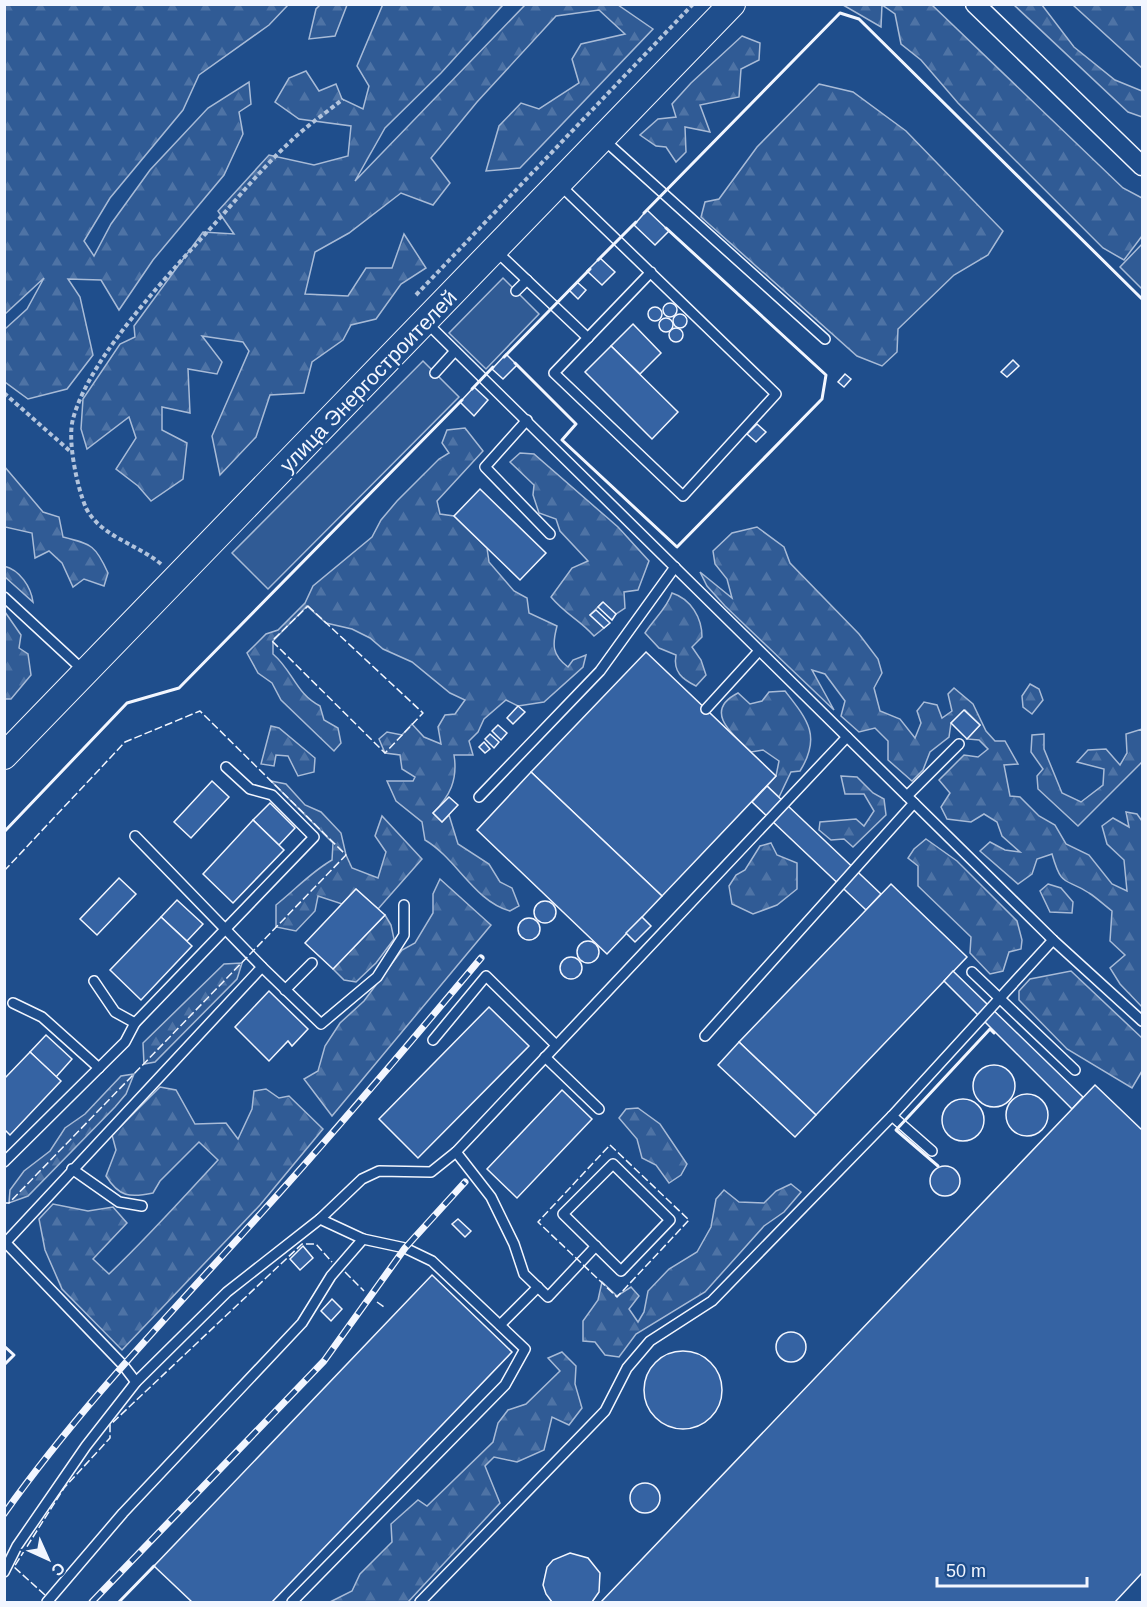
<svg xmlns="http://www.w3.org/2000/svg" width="1147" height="1607" viewBox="0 0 1147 1607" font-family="Arial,sans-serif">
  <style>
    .forest { fill: url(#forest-firs); stroke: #a8bbd7; stroke-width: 1.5 }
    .built { fill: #305b95; stroke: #a8bbd7; stroke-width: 1.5 }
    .building { fill: #3563a3; stroke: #f2f6ff; stroke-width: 1.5 }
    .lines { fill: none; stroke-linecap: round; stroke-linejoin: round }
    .lane-casing { stroke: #f2f6ff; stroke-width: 12 }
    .street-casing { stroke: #f2f6ff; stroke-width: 21 }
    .secondary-casing { stroke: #f2f6ff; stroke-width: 28 }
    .path { stroke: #b3c4dc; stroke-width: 4; stroke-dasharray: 4.5 3; stroke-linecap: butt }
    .lane { stroke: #1f4e8c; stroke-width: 9 }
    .street { stroke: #1f4e8c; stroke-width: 18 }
    .secondary { stroke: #1f4e8c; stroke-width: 26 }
    .rail-casing { stroke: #f2f6ff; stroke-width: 7 }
    .rail { stroke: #1f4e8c; stroke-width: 4.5; stroke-dasharray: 14; stroke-linecap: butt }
    .fence { stroke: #f2f6ff; stroke-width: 1.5; stroke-dasharray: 8 3; stroke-linecap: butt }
    .wall { stroke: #f2f6ff; stroke-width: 3 }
    .labels { text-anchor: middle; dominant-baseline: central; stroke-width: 4.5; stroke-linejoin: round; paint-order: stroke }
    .street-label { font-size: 21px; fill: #f2f6ff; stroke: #1f4e8c }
  </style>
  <defs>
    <pattern id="forest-firs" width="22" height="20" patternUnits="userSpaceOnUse" patternTransform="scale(1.5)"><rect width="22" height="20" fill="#305b95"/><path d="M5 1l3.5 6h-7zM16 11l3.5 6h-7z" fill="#4e73a5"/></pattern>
  </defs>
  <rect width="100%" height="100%" fill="#1f4e8c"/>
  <g class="forest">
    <polygon points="5,4 288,5 269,25 199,75 183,110 110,198 84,241 94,256 111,224 150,170 208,108 249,82 251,104 239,112 243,134 224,175 153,260 119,310 101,280 68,279 80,297 93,355 67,389 28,399 5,382 5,329 27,309 44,278 5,314"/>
    <polygon points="383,4 503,5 441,73 385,128 355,181 525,5 618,5 653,29 520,168 486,171 499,126 521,103 539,109 579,83 572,59 581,44 625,34 599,10 556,16 477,102 431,158 450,183 433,205 401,193 349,233 315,252 305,294 348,296 366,268 392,268 404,234 426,268 401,284 376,319 351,325 343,340 312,362 304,393 270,395 256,437 220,475 212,436 249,351 243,342 202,336 222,362 217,374 188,369 190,413 162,407 162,430 187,443 183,479 151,501 138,486 116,469 136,438 129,417 87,449 81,429 83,399 120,344 135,337 134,326 203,232 234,234 218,211 269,155 314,165 348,156 351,126 299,119 275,102 289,78 306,71 319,91 336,84 342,99 363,109 369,86 357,66"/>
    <polygon points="320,5 347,5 335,36 309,39 316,9"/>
    <polygon points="843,5 932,5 1123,188 1142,198 1142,236 1124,260 1103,248 958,103 921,60 901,44 895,14 882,5 881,27"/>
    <polygon points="1014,5 1042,5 1074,47 1115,80 1142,91 1142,117 1128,112"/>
    <polygon points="1073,5 1142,5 1142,68"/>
    <polygon points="742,36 760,43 759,60 741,69 739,97 700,105 710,132 685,127 686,152 676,162 666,147 656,146 640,135 658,119 676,117 672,104 691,83"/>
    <polygon points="819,84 853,92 906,131 1003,231 988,255 954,275 898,329 897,352 882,366 857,356 701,217 705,202 719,199 757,147"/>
    <path d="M465,428L483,451L437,501L440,514L454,516L487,548L489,562L514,591L527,598L529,613L557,626C552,645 552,655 568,667L573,660L586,655L583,667L544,702L518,706L506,700L484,719L478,732L469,741L473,755H454C458,780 450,796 433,813L442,822L449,815L458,844L489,864L500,882L512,888L519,906L510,911C474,901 457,859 425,840L422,822L396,801L387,781H413L415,777L402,769L400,755L385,753L379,739L387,732L402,735L412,724L424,737L441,744L438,727L445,715L455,714L465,700L450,693L412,662L383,649L370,638L352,629L326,623L307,606L273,641V654C293,671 296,694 320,706L324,720L338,728L341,743L334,751L281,700L272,683L258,673L247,653L266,634L278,630L305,603L313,586L372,537L381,520L397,501L439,459L449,453L442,443L447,430Z"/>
    <path d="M520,453L534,454L618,527L649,561L638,590L624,592L625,608L616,614L602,603L590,615L604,628L594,636C579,619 566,615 551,597L572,568L588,561L560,531L556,519L539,513L533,495L534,485L510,462Z"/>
    <path d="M4,466L43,512L59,517L63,537C92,544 96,546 108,573L104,586L84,579L73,587L62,563L49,551L35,558L32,533L5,527Z"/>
    <path d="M757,527L784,547L790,563L859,634L878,659L882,673L874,688L880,711L900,719L915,738L921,723L917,711L924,702L937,705L942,718L952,711L948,694L954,688L973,704L986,731L995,741H1005L1018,764L1004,765L1010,796L1020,797L1039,816L1055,825L1066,844L1089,855L1112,884L1127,891L1124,860L1107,844L1102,826L1113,818L1129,827L1126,812L1137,814L1142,821V1007L1120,984L1110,968L1125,955L1110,941L1112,911C1104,905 1097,898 1089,893C1065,877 1062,889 1052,854L1037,859L1032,874L1018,884L980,851L990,842L1005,850L1020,852L1002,836L997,822L984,814L971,822L947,819L941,807L950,793L939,780L964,755L978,757L988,749L979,740L967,739L980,725L965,710L951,723L949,737L930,752L923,770L912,781L888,760V741L875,728L859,732L841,716L845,701L825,674L812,670L834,710L725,606L707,586L700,572L732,598L727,579L715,564L713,551L732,533Z"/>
    <path d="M4,566C20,570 31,587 33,602L5,577Z"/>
    <path d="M672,593C691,599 702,618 702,637L692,647L701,660L706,675L696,686C682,679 673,672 676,655L659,648L645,633C654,619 667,608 672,593Z"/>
    <polygon points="5,612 21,635 19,648 28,654 31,675 11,699 5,699"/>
    <polygon points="1030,684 1039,689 1043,700 1032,714 1023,707 1022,696"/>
    <path d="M785,691C807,719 822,736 800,771L791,772L779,797L767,786L776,776L779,761L763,750L751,752C733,735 702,711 738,693L750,704L762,701L769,692Z"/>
    <polygon points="271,726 279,728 315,758 314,772 298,776 288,756 276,755 274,766 261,764"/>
    <polygon points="1142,729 1142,762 1078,826 1038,789 1037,776 1043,769 1031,752 1032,735 1044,734 1044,749 1062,793 1081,802 1103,785 1104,769 1077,762 1088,750 1106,749 1120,765 1127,753 1126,734"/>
    <polygon points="841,776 857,777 873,793 884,799 886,815 853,847 844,839 831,840 819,830 820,822 856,819 864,826 874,811 864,794 845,794"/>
    <path d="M271,781L286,784L305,805L321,812L341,833L346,855L352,868L378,878L386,852L375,836L382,816L422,859L378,909L356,889L342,904L318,896L315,911L296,931L276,927V905C296,889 311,872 332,860L333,843Z"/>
    <polygon points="926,839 957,861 1017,921 1022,940 1021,949 1009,952 1003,971 990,974 970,953 971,937 918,886 918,866 908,858 914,849"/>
    <polygon points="771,843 777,855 797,863 797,889 777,905 753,914 732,904 729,886 736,875 745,870 760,846"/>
    <polygon points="440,879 491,925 332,1116 304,1079 318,1071 325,1046 340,1023 364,1001 402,950 415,943 433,913 433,894"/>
    <polygon points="1048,884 1061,888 1073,902 1072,913 1050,912 1040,891"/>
    <polygon points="385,915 391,925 394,939 376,963 356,982 344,980 333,969"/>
    <polygon points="242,963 237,979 155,1062 144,1064 143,1043 224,964"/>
    <polygon points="1071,971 1142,1038 1142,1071 1132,1088 1067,1049 1019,1000 1019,991 1030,979"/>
    <polygon points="134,1074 126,1094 115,1107 28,1196 9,1203 10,1190 24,1171 50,1151 65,1128 85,1114 121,1076"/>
    <path d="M160,1087L176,1090L195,1124L226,1123L238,1139L252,1109L254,1091L266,1089L279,1098L289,1096L323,1129L260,1205L122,1350L62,1289L45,1250L39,1219L53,1204L88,1211L113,1207L127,1223L93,1259L109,1274C147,1238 182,1199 218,1160L199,1142L160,1181L153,1193C130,1198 119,1197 106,1176L116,1150L112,1135Z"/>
    <polygon points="638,1108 660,1124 687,1164 681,1175 669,1183 656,1165 642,1158 637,1139 619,1118 626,1109"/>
    <polygon points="791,1184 801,1192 784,1212 764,1226 705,1292 636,1334 619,1357 605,1355 595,1342 583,1341 583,1321 598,1300 602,1282 617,1296 631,1287 639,1296 629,1309 638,1322 644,1312 648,1291 669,1269 697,1252 711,1227 716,1199 724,1190 739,1202 764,1203 776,1191"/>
    <polygon points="562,1352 576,1366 575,1384 582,1408 569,1425 552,1417 544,1450 517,1462 494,1457 485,1466 500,1503 408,1602 330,1602 352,1591 360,1574 392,1542 391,1524 418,1500 427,1506 493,1442 498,1423 508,1410 526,1404 560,1371 548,1358"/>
  </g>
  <g class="built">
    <polygon points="1142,244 1142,289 1120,267"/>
    <polygon points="503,278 539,314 486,369 449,333"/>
    <polygon points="423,361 459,397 268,589 232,553"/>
  </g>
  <g class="building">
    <polygon points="647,210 669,231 655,245 634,225"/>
    <polygon points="600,258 615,272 602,285 587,271"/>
    <polygon points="577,282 586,290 578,299 569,290"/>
    <circle cx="670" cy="310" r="7"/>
    <circle cx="655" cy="314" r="7"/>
    <circle cx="680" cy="321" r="7"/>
    <circle cx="666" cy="325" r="7"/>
    <polygon points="633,324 661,353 640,374 611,346"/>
    <circle cx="676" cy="335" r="7"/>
    <polygon points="611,346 678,412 652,439 585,372"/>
    <polygon points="506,354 517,365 503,379 492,369"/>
    <polygon points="1013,360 1019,366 1007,377 1001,372"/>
    <polygon points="845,374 851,379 844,387 838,382"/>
    <polygon points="474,387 488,400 474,416 460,402"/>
    <polygon points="757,424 766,432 756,442 747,434"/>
    <polygon points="480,489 546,553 520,580 454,516"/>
    <polygon points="603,602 616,614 612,620 598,607"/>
    <polygon points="596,610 610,623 604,628 590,615"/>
    <polygon points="646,652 776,776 662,896 531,772"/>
    <polygon points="518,706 525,712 513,724 507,718"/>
    <polygon points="964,710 980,725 967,739 951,723"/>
    <polygon points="498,725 507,733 501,740 492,731"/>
    <polygon points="490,734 499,742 494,748 485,739"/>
    <polygon points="484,742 490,749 485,753 479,747"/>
    <polygon points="531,772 662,896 607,954 477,830"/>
    <polygon points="212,781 229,797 191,838 174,822"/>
    <polygon points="767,786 881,894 866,910 752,802"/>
    <polygon points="449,797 458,805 442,822 433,813"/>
    <polygon points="270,803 295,828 279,845 253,820"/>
    <polygon points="253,820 284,850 233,903 203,874"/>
    <polygon points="119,878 136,894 97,935 80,919"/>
    <polygon points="891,884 967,957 816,1115 739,1042"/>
    <polygon points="356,889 385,915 333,969 305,943"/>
    <polygon points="177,900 203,924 187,941 161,917"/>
    <circle cx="545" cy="912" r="11"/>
    <polygon points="161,917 192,946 141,1000 110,970"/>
    <polygon points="642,917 651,926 635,942 626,933"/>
    <circle cx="529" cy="929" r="11"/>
    <circle cx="588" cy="952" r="11"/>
    <circle cx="571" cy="968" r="11"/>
    <polygon points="953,971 1083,1097 1072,1109 944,981"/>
    <polygon points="269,991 308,1029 292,1046 288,1041 269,1061 235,1027"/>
    <polygon points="489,1007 529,1046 418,1158 379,1119"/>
    <polygon points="46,1035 72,1059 56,1077 30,1052"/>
    <polygon points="739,1042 816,1115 795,1137 718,1065"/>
    <polygon points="30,1052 61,1081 10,1135 4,1129 4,1079"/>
    <circle cx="994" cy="1086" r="21"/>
    <polygon points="1095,1085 1142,1130 1142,1573 1115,1602 601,1602"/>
    <polygon points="562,1090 592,1119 517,1198 487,1169"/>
    <circle cx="1027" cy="1115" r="21"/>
    <circle cx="963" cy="1120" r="21"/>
    <circle cx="945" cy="1181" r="15"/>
    <polygon points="458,1219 471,1231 465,1237 452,1224"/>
    <polygon points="303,1246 313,1258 300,1270 290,1259"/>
    <polygon points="432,1275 512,1352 272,1602 192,1602 154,1566"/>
    <polygon points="332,1299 342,1309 331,1321 321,1311"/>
    <circle cx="791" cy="1347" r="15"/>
    <circle cx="683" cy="1390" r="39"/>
    <circle cx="645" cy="1498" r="15"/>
    <polygon points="570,1553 588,1558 600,1573 599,1592 592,1602 552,1602 546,1594 543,1585 547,1567 553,1560"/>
  </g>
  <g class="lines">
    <defs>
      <g id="lane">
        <polyline points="603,139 825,339"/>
        <polyline points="560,185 776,394 683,496 554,373 651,272"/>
        <polyline points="495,250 588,338"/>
        <polyline points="516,291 527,280"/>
        <polyline points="427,323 1053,940 1142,1021"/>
        <polyline points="435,373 455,351"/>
        <polyline points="527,420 485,467 550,534"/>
        <polyline points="4,597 84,671"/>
        <polyline points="706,709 758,652"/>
        <polyline points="907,796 959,744"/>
        <polyline points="479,797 600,671 675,567"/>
        <polyline points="135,836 262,967 321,1024 377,977 404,935 404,905"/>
        <polyline points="972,972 1075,1070"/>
        <polyline points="94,981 115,1012 135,1023"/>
        <polyline points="285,990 312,963"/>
        <polyline points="13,1003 42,1017 99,1068"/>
        <polyline points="705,1036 914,803"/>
        <polyline points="433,1040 486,976 556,1045"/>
        <polyline points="545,1057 599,1109"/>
        <polyline points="892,1116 932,1151"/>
        <polyline points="456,1152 491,1197 514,1244 524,1274 548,1297 596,1246"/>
        <polyline points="4,1162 125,1042 135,1023 314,837 272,795 250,789 226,767"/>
        <polygon points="613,1164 670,1220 621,1271 563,1214"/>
        <polyline points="72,1169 119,1202 142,1206"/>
        <polyline points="4,1241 123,1365 136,1382"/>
        <polyline points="6,1242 262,967"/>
        <polyline points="500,1325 538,1287"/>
        <polyline points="4,1572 17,1546 86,1446 136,1382 227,1292 320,1219 362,1179 379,1171 431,1172 456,1152 847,737"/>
        <polyline points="47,1602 123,1513 302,1323 331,1276 363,1239"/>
        <polyline points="292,1602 505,1385 525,1349 432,1261 405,1248 363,1239 320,1219"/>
        <polyline points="420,1602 605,1411 627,1368 650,1341 712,1301 892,1116 1053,940"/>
      </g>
      <polyline id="street" points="975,4 1142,166"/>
      <polyline id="secondary" points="4,756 732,4"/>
    </defs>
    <use href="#lane" class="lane-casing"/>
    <use href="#street" class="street-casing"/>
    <use href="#secondary" class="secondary-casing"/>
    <g class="path">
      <polyline points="416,295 693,4"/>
      <polyline points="4,393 71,452"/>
      <path d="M161,564C137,544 100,536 86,508C77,487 67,440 73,419C90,355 174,269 219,219C242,193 265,165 290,142C306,126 326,113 343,99"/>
    </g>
    <use href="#lane" class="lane"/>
    <use href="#street" class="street"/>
    <use href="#secondary" class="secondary"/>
    <defs>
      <g id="rail">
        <path d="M4,1514C82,1404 175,1309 264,1210C338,1128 410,1043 481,958"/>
        <polyline points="92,1602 324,1361 405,1248 465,1182"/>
      </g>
    </defs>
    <use href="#rail" class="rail-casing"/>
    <use href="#rail" class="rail"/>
    <g class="fence">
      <polygon points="308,606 423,713 385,753 272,641"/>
      <polyline points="4,871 125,742 200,711 346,855 9,1203 4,1203"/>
      <polygon points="610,1145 689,1220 617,1297 538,1222"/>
      <polyline points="345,1272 364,1291"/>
      <polyline points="377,1302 384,1307"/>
      <polyline points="45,1595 14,1567 64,1488 110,1438 110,1425 302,1244 316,1244 332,1262"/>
    </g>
    <g class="wall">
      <polyline points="644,213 840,13 859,19 1142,299"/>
      <polyline points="598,260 636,222"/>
      <polyline points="504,357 590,269"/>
      <polyline points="515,363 576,424 562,440 677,547 822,399 826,375 666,228"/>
      <polyline points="472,389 493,367"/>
      <polyline points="4,832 127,703 179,688 462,400"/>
      <polyline points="938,1166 896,1130 990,1029 994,1033"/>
      <polyline points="4,1346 14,1355 4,1365"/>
      <polyline points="119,1602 154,1566"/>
    </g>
  </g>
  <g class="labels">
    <g class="street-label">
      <text transform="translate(368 381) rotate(-46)">улица Энергостроителей</text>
    </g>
  </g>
  <rect width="1147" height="1607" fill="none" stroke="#f2f6ff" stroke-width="12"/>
  <g transform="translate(48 1559) rotate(135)" stroke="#1f4e8c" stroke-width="4.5" paint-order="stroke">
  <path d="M0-4.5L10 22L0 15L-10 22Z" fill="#f2f6ff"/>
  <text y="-9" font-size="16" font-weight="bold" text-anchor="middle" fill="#f2f6ff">С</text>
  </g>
  <path d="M937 1577v9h150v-9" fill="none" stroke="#f2f6ff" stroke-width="3"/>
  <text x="946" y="1577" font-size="18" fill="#f2f6ff" stroke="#1f4e8c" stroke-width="4.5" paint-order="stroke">50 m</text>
</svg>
